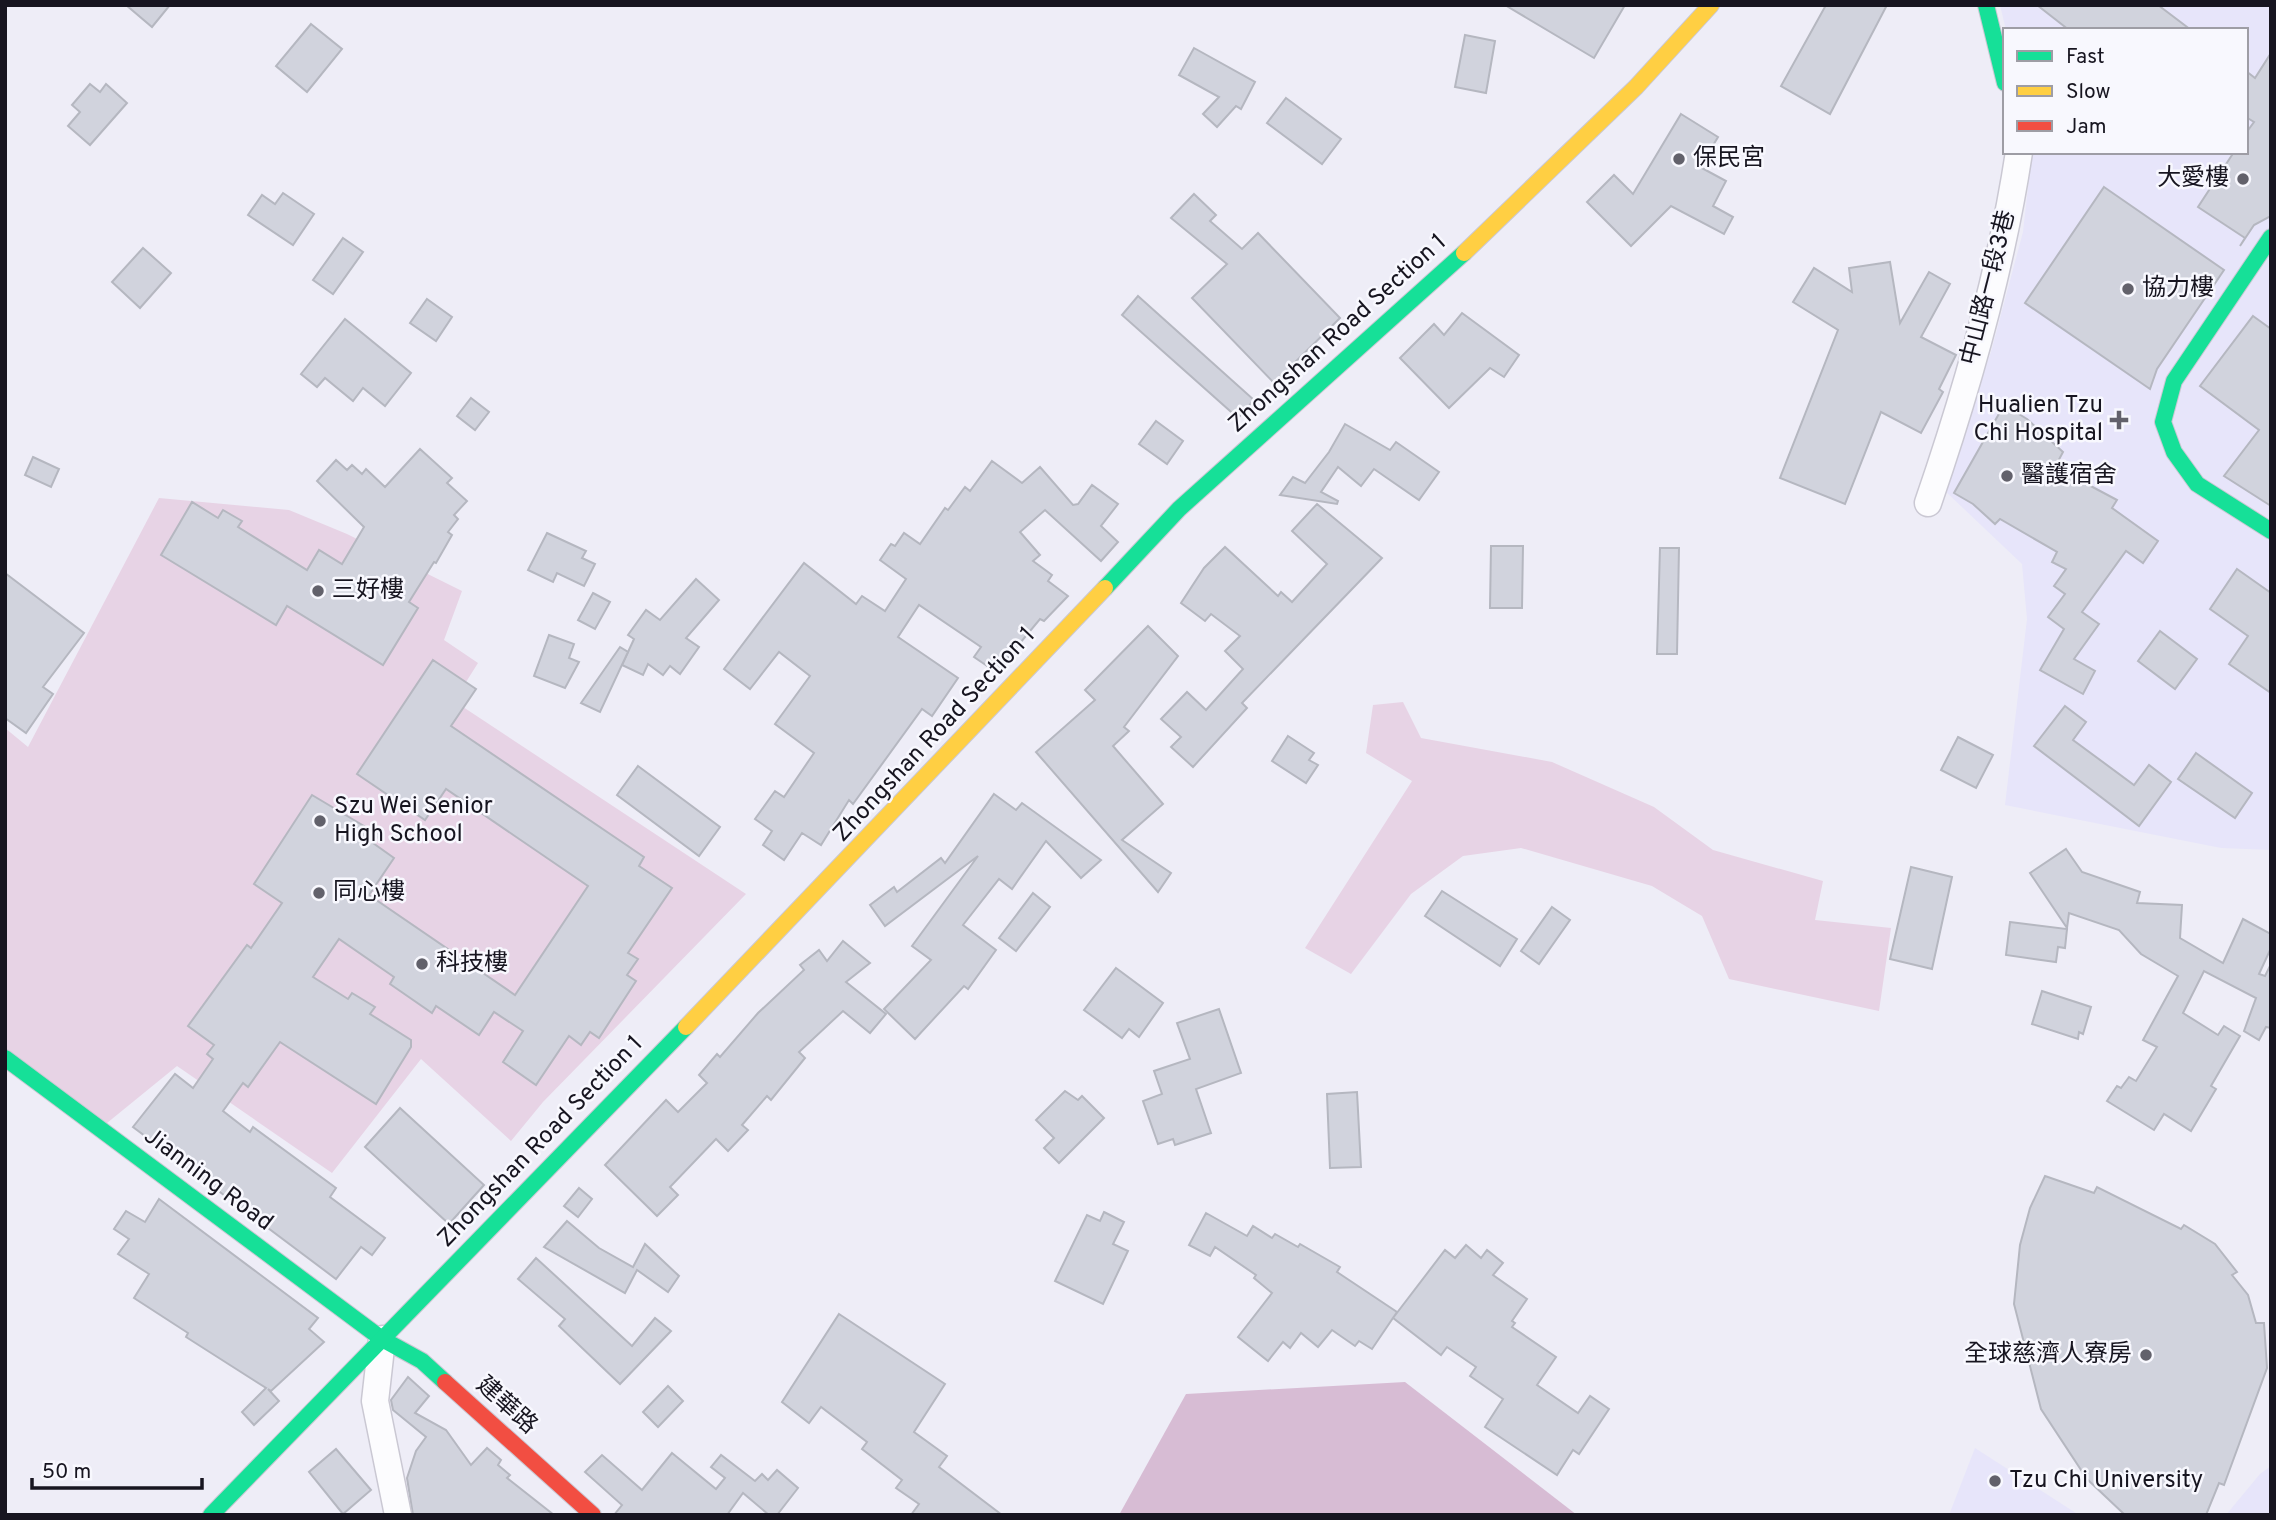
<svg xmlns="http://www.w3.org/2000/svg" width="2276" height="1520" viewBox="0 0 2276 1520" font-family="Overpass,'Noto Sans TC',sans-serif">
  <style>
    .built { fill: #e7e5fa }
    .green { fill: #e7d3e5 }
    .forest { fill: #d7bcd4 }
    .building { fill: #d1d3dd; stroke: #b5b7c0; stroke-width: 2 }
    .lines { fill: none; stroke-linecap: round; stroke-linejoin: round }
    .street-casing { stroke: #cac8d3; stroke-width: 29 }
    .fast-casing { stroke: #cac8d3; stroke-width: 18 }
    .slow-casing { stroke: #cac8d3; stroke-width: 18 }
    .jam-casing { stroke: #cac8d3; stroke-width: 18 }
    .street { stroke: #fcfcfe; stroke-width: 26 }
    .fast { stroke: #16e098; stroke-width: 16 }
    .slow { stroke: #ffcf43; stroke-width: 16 }
    .jam { stroke: #f24e42; stroke-width: 16 }
    .poi-dot { fill: #62616b; stroke: #f8f8fe; stroke-width: 2.5 }
    .labels { text-anchor: middle; dominant-baseline: central; stroke-width: 5; stroke-linejoin: round; paint-order: stroke }
    .poi-label { font-size: 24px; fill: #171520; stroke: #f8f8fe; text-anchor: start }
    .street-label { font-size: 24px; fill: #171520; stroke: #f8f8fe }
  </style>
  <rect width="100%" height="100%" fill="#eeedf7"/>
  <g class="built">
    <polygon points="2000,5 2271,5 2271,850 2221,848 2005,805 2027,619 2022,564 1943,489 1991,352 2023,232 2032,152 2246,152 2246,30 2006,30"/>
    <polygon points="1975,1448 2079,1515 1949,1515"/>
    <polygon points="2271,1466 2271,1515 2226,1515 2260,1474"/>
  </g>
  <g class="green">
    <polygon points="159,498 289,510 347,534 462,591 444,640 478,663 454,701 746,894 543,1102 511,1141 421,1059 332,1173 177,1066 107,1123 5,1052 5,728 28,747"/>
    <polygon points="1403,702 1421,738 1552,762 1654,807 1713,850 1823,881 1815,920 1891,928 1879,1011 1729,979 1702,916 1652,886 1521,848 1463,856 1411,894 1351,974 1305,948 1412,781 1366,753 1373,705"/>
  </g>
  <polygon class="forest" points="1405,1382 1577,1515 1119,1515 1186,1394"/>
  <g class="building">
    <polygon points="126,5 170,5 152,27"/>
    <polygon points="1505,5 1625,5 1594,58"/>
    <polygon points="1826,5 1887,5 1830,114 1781,86"/>
    <polygon points="2037,5 2158,5 2191,30 2069,30"/>
    <polygon points="311,24 342,49 307,92 276,66"/>
    <polygon points="1465,35 1495,41 1486,93 1455,87"/>
    <polygon points="1194,48 1255,82 1241,109 1236,106 1217,127 1203,114 1219,97 1179,75"/>
    <polygon points="2271,53 2271,216 2254,225 2240,246 2245,238 2198,207 2234,152 2246,152 2246,133 2254,122 2246,117 2246,71 2255,78"/>
    <polygon points="90,84 100,92 106,84 127,103 90,145 68,126 80,112 72,105"/>
    <polygon points="1286,98 1341,139 1322,164 1267,123"/>
    <polygon points="1681,114 1718,137 1700,167 1726,181 1713,206 1733,217 1724,234 1671,206 1631,246 1587,202 1614,175 1633,194"/>
    <polygon points="2104,187 2224,270 2157,369 2150,389 2025,303"/>
    <polygon points="283,193 314,214 293,245 248,215 262,195 275,204"/>
    <polygon points="1194,194 1216,215 1210,221 1242,249 1258,233 1340,318 1274,383 1192,298 1227,264 1171,218"/>
    <polygon points="343,238 363,252 333,294 313,280"/>
    <polygon points="143,248 171,273 140,308 112,282"/>
    <polygon points="1890,262 1900,323 1929,272 1950,284 1921,337 1956,355 1939,389 1943,392 1921,433 1881,412 1845,504 1780,478 1838,330 1793,302 1814,268 1852,292 1849,268"/>
    <polygon points="1138,296 1254,400 1238,418 1122,315"/>
    <polygon points="427,299 452,317 436,341 410,323"/>
    <polygon points="1462,313 1519,355 1504,377 1490,368 1449,408 1400,358 1434,324 1444,335"/>
    <polygon points="2253,316 2271,329 2271,506 2224,476 2259,430 2200,386"/>
    <polygon points="345,319 411,373 385,406 363,388 353,401 325,378 317,387 301,374"/>
    <polygon points="471,398 489,412 475,430 457,416"/>
    <polygon points="2004,405 2027,419 2063,452 2055,467 2117,500 2112,508 2158,541 2143,563 2126,551 2082,612 2099,624 2074,659 2095,671 2083,694 2040,670 2064,629 2048,617 2065,594 2054,586 2066,569 2052,562 2057,552 2000,519 1995,524 1973,504 1954,493"/>
    <polygon points="1156,421 1183,441 1167,464 1139,444"/>
    <polygon points="1345,424 1390,450 1396,442 1439,472 1419,500 1374,469 1361,486 1338,467 1321,492 1338,501 1337,504 1280,495 1293,477 1305,483 1329,452"/>
    <polygon points="420,449 452,478 447,483 467,501 454,515 458,519 448,532 452,535 436,563 434,562 409,602 418,608 383,665 287,606 276,625 161,555 192,502 218,518 223,510 242,521 238,527 307,570 319,550 342,564 364,527 317,481 336,460 347,470 352,465 362,474 366,469 385,487"/>
    <polygon points="33,457 59,469 51,487 25,475"/>
    <polygon points="992,461 1022,483 1040,467 1073,505 1078,504 1092,485 1118,504 1101,526 1118,542 1101,561 1045,510 1020,532 1040,555 1033,561 1052,575 1048,581 1068,596 1044,621 1040,619 996,672 974,657 981,647 919,605 898,637 958,678 932,716 922,709 853,804 849,800 821,845 802,833 784,860 763,845 772,831 755,819 775,791 784,797 814,753 775,724 810,676 779,652 750,689 724,669 804,563 856,604 862,596 885,611 906,579 880,560 891,544 895,546 904,533 920,544 945,508 948,510 965,487 970,491"/>
    <polygon points="1317,504 1382,558 1242,703 1247,708 1193,767 1171,747 1181,737 1161,719 1187,692 1206,710 1243,669 1225,651 1240,636 1211,614 1205,621 1181,603 1204,568 1225,547 1278,596 1281,592 1292,602 1327,564 1292,531"/>
    <polygon points="547,533 586,551 582,558 595,564 584,586 557,573 553,582 528,570"/>
    <polygon points="1491,546 1523,546 1522,608 1490,608"/>
    <polygon points="1660,548 1679,548 1677,654 1657,654"/>
    <polygon points="2237,569 2271,593 2271,693 2229,664 2248,636 2210,609"/>
    <polygon points="5,573 84,633 43,687 53,694 26,733 5,718"/>
    <polygon points="696,579 719,600 686,638 699,647 680,674 670,666 663,675 648,664 643,675 622,665 634,639 628,635 646,610 660,620"/>
    <polygon points="593,593 610,602 595,629 578,620"/>
    <polygon points="1148,626 1178,656 1124,727 1129,731 1113,746 1163,804 1122,840 1171,873 1158,892 1036,752 1095,700 1085,690"/>
    <polygon points="2160,631 2197,659 2175,689 2138,661"/>
    <polygon points="549,635 574,644 569,658 579,662 565,688 534,676"/>
    <polygon points="620,647 628,652 600,712 581,703"/>
    <polygon points="433,660 476,689 451,726 644,857 639,866 672,888 628,953 638,959 627,975 636,981 599,1038 590,1032 581,1045 569,1036 536,1085 503,1062 523,1031 494,1012 479,1035 436,1006 432,1013 390,984 394,977 339,939 313,977 348,999 352,993 375,1007 370,1014 411,1040 411,1047 376,1104 280,1042 248,1087 243,1083 223,1111 250,1132 253,1127 336,1188 330,1197 385,1238 372,1255 361,1247 336,1279 133,1127 175,1074 193,1088 213,1059 207,1054 214,1045 188,1026 247,945 251,948 282,903 254,884 312,795 379,835 373,843 394,858 369,895 515,995 588,886 446,789 425,820 357,774"/>
    <polygon points="2065,706 2086,722 2073,740 2134,785 2149,765 2171,782 2139,826 2034,746"/>
    <polygon points="1288,736 1314,753 1309,760 1318,765 1306,783 1272,761"/>
    <polygon points="1958,737 1993,755 1976,788 1941,770"/>
    <polygon points="2196,753 2252,793 2235,818 2178,779"/>
    <polygon points="638,766 720,827 699,856 617,795"/>
    <polygon points="994,794 1016,810 1022,803 1101,860 1081,878 1046,841 1012,889 999,879 963,925 996,950 968,989 964,986 915,1039 884,1009 931,960 912,946 978,856 885,926 870,905 894,887 897,892 941,858 945,863"/>
    <polygon points="2066,849 2082,872 2140,892 2137,903 2182,905 2180,938 2223,963 2243,919 2271,934 2271,948 2259,974 2265,976 2271,964 2271,1028 2266,1027 2259,1040 2244,1031 2256,998 2204,971 2183,1013 2218,1035 2224,1026 2240,1036 2211,1086 2216,1089 2191,1131 2164,1114 2154,1130 2107,1101 2117,1086 2121,1088 2129,1077 2136,1081 2157,1047 2143,1040 2178,976 2141,954 2119,930 2069,913 2067,928 2030,873"/>
    <polygon points="1911,867 1952,877 1932,969 1890,959"/>
    <polygon points="1442,891 1517,939 1500,966 1425,916"/>
    <polygon points="1033,893 1050,907 1016,951 999,938"/>
    <polygon points="1552,907 1570,920 1539,964 1521,951"/>
    <polygon points="2010,922 2067,929 2065,948 2058,947 2056,962 2006,955"/>
    <polygon points="843,941 870,963 846,982 886,1014 870,1033 843,1011 799,1052 805,1058 771,1100 767,1096 742,1125 748,1130 728,1151 716,1139 670,1187 678,1195 657,1216 605,1165 666,1100 678,1112 707,1083 699,1075 717,1054 720,1057 758,1013 804,970 800,965 819,950 827,961"/>
    <polygon points="1116,968 1163,1003 1139,1037 1129,1029 1122,1038 1084,1010"/>
    <polygon points="2042,991 2091,1007 2083,1034 2079,1032 2078,1039 2032,1024"/>
    <polygon points="1219,1009 1241,1073 1196,1089 1211,1133 1175,1145 1173,1139 1158,1144 1143,1101 1162,1094 1154,1071 1190,1059 1177,1023"/>
    <polygon points="1065,1091 1078,1100 1082,1096 1104,1118 1059,1163 1044,1148 1054,1138 1036,1120"/>
    <polygon points="1357,1092 1361,1167 1330,1168 1327,1094"/>
    <polygon points="400,1108 484,1185 449,1224 365,1147"/>
    <polygon points="2045,1176 2094,1193 2097,1187 2181,1229 2184,1225 2215,1244 2237,1272 2232,1275 2248,1295 2256,1323 2264,1323 2267,1368 2224,1485 2219,1483 2206,1515 2125,1515 2087,1479 2041,1409 2014,1304 2020,1245 2030,1208"/>
    <polygon points="579,1188 592,1199 578,1217 564,1206"/>
    <polygon points="159,1199 318,1318 309,1329 324,1342 271,1391 268,1389 279,1401 254,1425 242,1412 266,1388 186,1337 188,1333 134,1298 149,1274 118,1254 129,1239 114,1229 126,1211 145,1222"/>
    <polygon points="1104,1212 1124,1222 1113,1244 1128,1251 1103,1304 1055,1281 1087,1215 1100,1221"/>
    <polygon points="1206,1213 1247,1236 1253,1226 1272,1238 1275,1234 1298,1247 1300,1244 1340,1267 1337,1272 1397,1312 1393,1318 1445,1250 1455,1258 1466,1245 1481,1258 1487,1250 1503,1263 1493,1275 1527,1299 1512,1321 1515,1323 1512,1327 1556,1357 1537,1385 1578,1413 1590,1396 1609,1409 1579,1454 1573,1450 1557,1475 1485,1427 1503,1399 1470,1376 1476,1367 1447,1347 1441,1355 1393,1318 1372,1349 1359,1341 1355,1346 1332,1330 1318,1347 1301,1333 1290,1348 1283,1342 1268,1361 1238,1337 1272,1293 1254,1278 1256,1275 1215,1247 1210,1256 1189,1245"/>
    <polygon points="567,1221 599,1248 633,1267 645,1244 679,1276 668,1292 637,1270 625,1293 544,1247"/>
    <polygon points="536,1258 632,1346 655,1318 671,1331 620,1384 559,1326 565,1319 518,1279"/>
    <polygon points="839,1314 945,1384 914,1432 947,1456 939,1467 1002,1515 911,1515 919,1504 896,1488 902,1480 862,1449 867,1442 821,1407 809,1423 782,1402"/>
    <polygon points="408,1377 429,1396 415,1413 446,1430 471,1465 487,1448 501,1460 498,1465 510,1475 507,1478 554,1515 413,1515 407,1478 416,1451 426,1437 393,1410 391,1400"/>
    <polygon points="668,1386 683,1401 658,1427 643,1412"/>
    <polygon points="336,1449 371,1490 343,1514 309,1472"/>
    <polygon points="672,1453 716,1489 725,1478 711,1467 721,1455 755,1481 762,1474 768,1480 777,1470 798,1488 777,1515 769,1515 743,1493 727,1515 614,1515 622,1505 585,1472 602,1455 642,1490"/>
  </g>
  <g class="lines">
    <defs>
      <g id="street">
        <path d="M1928,503C1967,390 2001,271 2019,152"/>
        <polyline points="382,1339 375,1401 398,1515"/>
      </g>
      <g id="fast">
        <polyline points="1986,5 2005,83"/>
        <polyline points="2271,237 2174,381 2163,422 2174,452 2197,484 2271,531"/>
        <polyline points="1105,588 1179,509 1464,253"/>
        <polyline points="5,1058 382,1339 422,1361 445,1382"/>
        <polyline points="211,1515 686,1027"/>
      </g>
      <g id="slow">
        <polyline points="1464,253 1636,87 1711,5"/>
        <polyline points="686,1027 1105,588"/>
      </g>
      <polyline id="jam" points="445,1382 593,1515"/>
    </defs>
    <use href="#street" class="street-casing"/>
    <use href="#fast" class="fast-casing"/>
    <use href="#slow" class="slow-casing"/>
    <use href="#jam" class="jam-casing"/>
    <use href="#street" class="street"/>
    <use href="#fast" class="fast"/>
    <use href="#slow" class="slow"/>
    <use href="#jam" class="jam"/>
  </g>
  <g class="poi-dot">
    <circle cx="1679" cy="159" r="7"/>
    <circle cx="2243" cy="179" r="7"/>
    <circle cx="2128" cy="289" r="7"/>
    <path d="M2115.5 409.5h7v7h7v7h-7v7h-7v-7h-7v-7h7z"/>
    <circle cx="2007" cy="476" r="7"/>
    <circle cx="318" cy="591" r="7"/>
    <circle cx="320" cy="821" r="7"/>
    <circle cx="319" cy="893" r="7"/>
    <circle cx="422" cy="964" r="7"/>
    <circle cx="2146" cy="1355" r="7"/>
    <circle cx="1995" cy="1481" r="7"/>
  </g>
  <g class="labels">
    <g class="poi-label">
      <text x="1693" y="159">保民宮</text>
      <text x="2229" y="179" text-anchor="end">大愛樓</text>
      <text x="2142" y="289">協力樓</text>
      <text x="2103" y="406" text-anchor="end">Hualien Tzu<tspan x="2103" dy="28">Chi Hospital</tspan></text>
      <text x="2021" y="476">醫護宿舍</text>
      <text x="332" y="591">三好樓</text>
      <text x="334" y="807">Szu Wei Senior<tspan x="334" dy="28">High School</tspan></text>
      <text x="333" y="893">同心樓</text>
      <text x="436" y="964">科技樓</text>
      <text x="2132" y="1355" text-anchor="end">全球慈濟人寮房</text>
      <text x="2009" y="1481">Tzu Chi University</text>
    </g>
    <g class="street-label">
      <text transform="translate(1989 288) rotate(-76)">中山路一段3巷</text>
      <text transform="translate(1338 334) rotate(-42)">Zhongshan Road Section 1</text>
      <text transform="translate(935 735) rotate(-47)">Zhongshan Road Section 1</text>
      <text transform="translate(541 1142) rotate(-46)">Zhongshan Road Section 1</text>
      <text transform="translate(208 1180) rotate(37)">Jianning Road</text>
      <text transform="translate(506 1406) rotate(42)">建華路</text>
    </g>
  </g>
  <rect width="2276" height="1520" fill="none" stroke="#171520" stroke-width="14"/>
  <rect x="2003" y="28" width="245" height="126" fill="#f8f8fe" stroke="#9e9da5" stroke-width="2"/>
  <rect x="2017" y="51" width="35" height="10" fill="#16e098" stroke="#9e9da5" stroke-width="2"/>
  <text x="2066" y="63" font-size="21" fill="#171520">Fast</text>
  <rect x="2017" y="86" width="35" height="10" fill="#ffcf43" stroke="#9e9da5" stroke-width="2"/>
  <text x="2066" y="98" font-size="21" fill="#171520">Slow</text>
  <rect x="2017" y="121" width="35" height="10" fill="#f24e42" stroke="#9e9da5" stroke-width="2"/>
  <text x="2066" y="133" font-size="21" fill="#171520">Jam</text>
  <path d="M32 1478v10h170v-10" fill="none" stroke="#171520" stroke-width="3.5"/>
  <text x="42" y="1478" font-size="21" fill="#171520" stroke="#f8f8fe" stroke-width="5" paint-order="stroke">50 m</text>
</svg>
